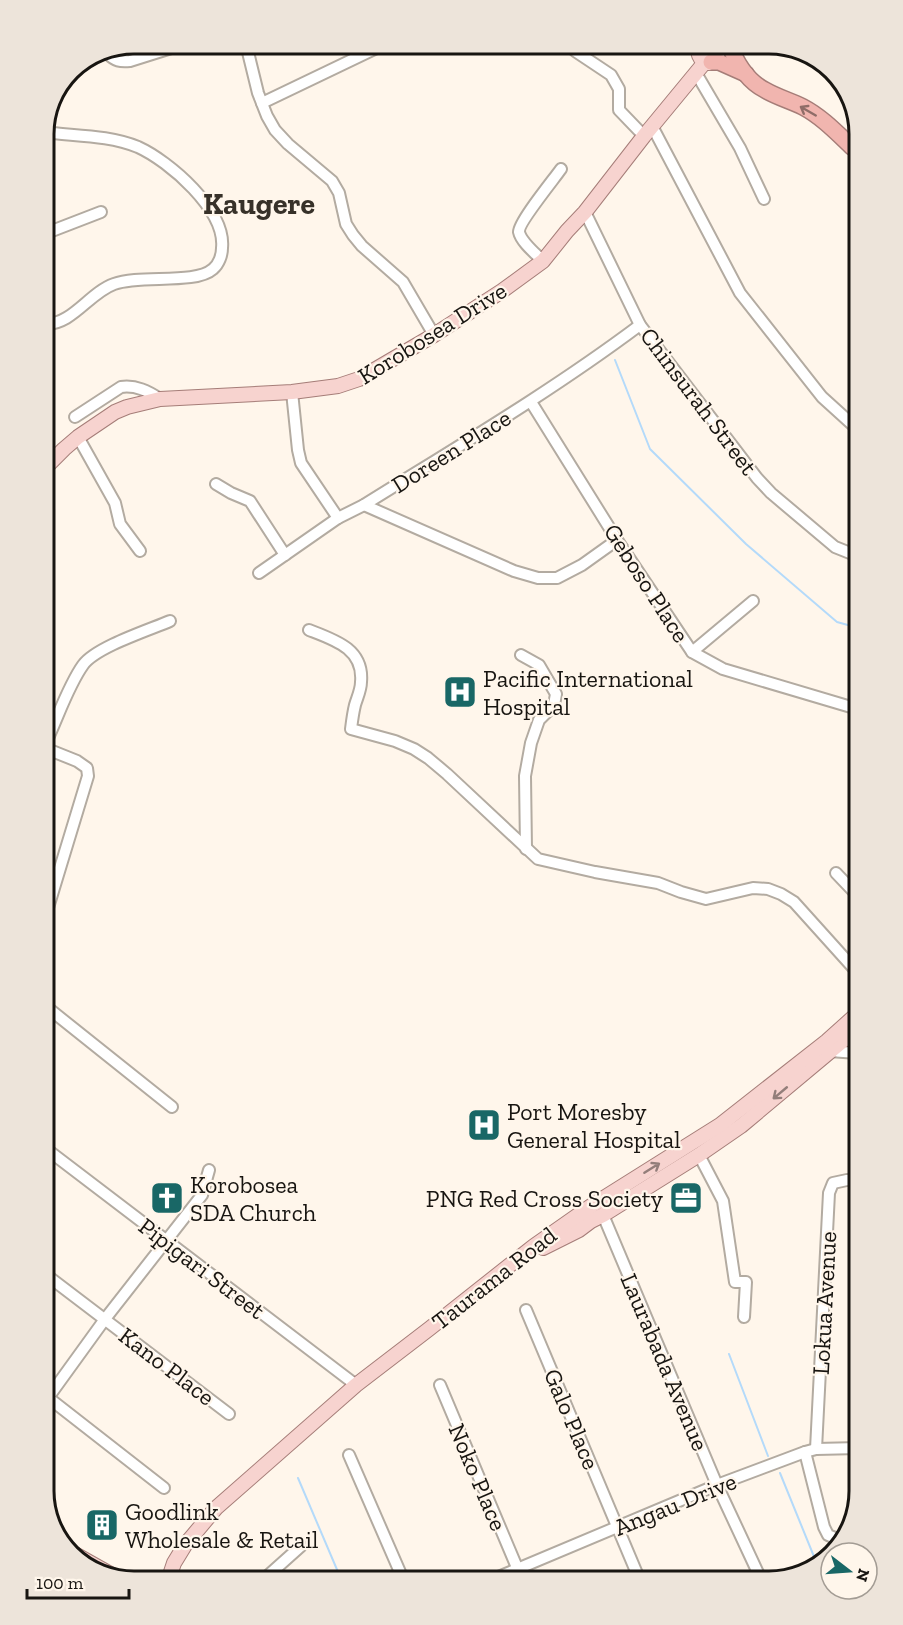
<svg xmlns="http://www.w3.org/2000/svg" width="903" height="1625" viewBox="0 0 903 1625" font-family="'Zilla Slab',serif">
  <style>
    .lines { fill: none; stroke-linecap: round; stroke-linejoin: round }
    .stream { stroke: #b4dafa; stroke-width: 2 }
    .minor-casing { stroke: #b3aba1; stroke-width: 14 }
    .major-casing { stroke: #a57d78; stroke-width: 16 }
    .highway-casing { stroke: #a57d78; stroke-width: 18 }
    .minor { stroke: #fff; stroke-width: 10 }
    .major { stroke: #f7d3cf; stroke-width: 14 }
    .highway { stroke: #f1b5af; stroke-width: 15 }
    .oneway { stroke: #8f6d68 }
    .oneway2 { stroke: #937e7a }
    .labels { text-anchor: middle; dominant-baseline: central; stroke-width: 4.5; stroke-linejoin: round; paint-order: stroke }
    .street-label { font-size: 24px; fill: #181511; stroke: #fff6eb }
    .poi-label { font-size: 24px; fill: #181511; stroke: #fff6eb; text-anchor: start }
    .district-label { font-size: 30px; font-weight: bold; fill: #373129; stroke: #fff6eb }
    .rim { fill: none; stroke: #181511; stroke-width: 3 }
  </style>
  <rect width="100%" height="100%" fill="#fff6eb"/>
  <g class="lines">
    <g class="stream">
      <polyline points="615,360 650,449 746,544 837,622 855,627"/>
      <polyline points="729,1354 768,1456"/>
      <polyline points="780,1473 817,1564"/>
      <polyline points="298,1478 341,1579"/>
    </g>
    <defs>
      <g id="minor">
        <polyline points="246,44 258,93 267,116 275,130 288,144 332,181 339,193 346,224 353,235 362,246 403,282 434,335"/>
        <polyline points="575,51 611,75 619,89 619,110 644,136"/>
        <path d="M108,54C115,61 120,62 130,61L184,44"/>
        <polyline points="696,73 740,148 764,199"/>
        <polyline points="262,103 385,44"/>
        <polyline points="652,126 740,293 822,397 854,426"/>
        <path d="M44,136L52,133C81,136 111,136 138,147C169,161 226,210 222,248C222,255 219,264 213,269C195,285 140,274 114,284C89,293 72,325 45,324"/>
        <polyline points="585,212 640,325 757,478 771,493 835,547 855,555"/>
        <polyline points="44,234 101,212"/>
        <path d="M543,261C536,254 521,242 519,232C518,223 554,179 561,169"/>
        <polyline points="292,392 298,450 301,463 338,518"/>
        <polyline points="531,402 617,540 692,652 723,669 851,707"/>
        <path d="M75,417L121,387C136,385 148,391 160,399"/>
        <polyline points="78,437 115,503 120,524 140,551"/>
        <polyline points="216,484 231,493 250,501 285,555"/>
        <polyline points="364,505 514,571 538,578 557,578 582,565 617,540"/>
        <path d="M259,573L338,518L364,505C457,447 552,391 640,325"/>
        <path d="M309,630C335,640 364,649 361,682C361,690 357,698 355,705C353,713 352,721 351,729L395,741L414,749L428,758L447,774L538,859L595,872L658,883L681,892L706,899L753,888L768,889L781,894L794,902L857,972"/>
        <polyline points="692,652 753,601"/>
        <polyline points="521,655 539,665 556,694 554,705 539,720 531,743 525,776 526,849"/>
        <path d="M47,740C58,717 68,686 83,665C96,647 149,630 170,621"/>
        <polyline points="47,749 77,761 87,768 88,776 47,911"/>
        <polyline points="836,873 857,895"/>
        <polyline points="48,1008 172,1107"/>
        <polyline points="830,1051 857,1053"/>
        <polyline points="49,1151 356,1385"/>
        <polyline points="699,1155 723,1201 735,1282 746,1282 744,1317"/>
        <polyline points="603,1215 717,1485 759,1575"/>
        <polyline points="49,1277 229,1414"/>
        <polyline points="526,1310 638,1576"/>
        <polyline points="440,1385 521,1577"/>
        <polyline points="50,1395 105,1319 202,1195 209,1170"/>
        <polyline points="50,1399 164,1488"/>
        <polyline points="816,1449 829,1193 833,1183 847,1180 858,1180"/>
        <polyline points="805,1452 824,1527 828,1535 835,1538"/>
        <polyline points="349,1455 403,1579"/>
        <polyline points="496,1578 717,1485 805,1452 816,1449 859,1448"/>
        <polyline points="263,1580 301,1546"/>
      </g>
      <g id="major">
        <path d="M698,44C698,53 698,60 708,63C717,59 718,53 720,44"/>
        <polyline points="45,468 64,449 78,437 115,412 127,407 160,399 292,392 338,386 359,379 434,335 502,291 543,261 567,231 585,212 644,136 705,62"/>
        <polyline points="543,1248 579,1230 591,1221 603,1215 699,1155 741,1126 857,1029"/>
        <polyline points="73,1553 114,1576"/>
        <polyline points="168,1581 174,1563 185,1545 216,1508 356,1385 429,1329 534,1246 591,1206 720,1125 827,1041 857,1014"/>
      </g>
      <g id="highway">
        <path d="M729,44C736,62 747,81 765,90C777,97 791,101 803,107C822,117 837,133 853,148"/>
        <polyline points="711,62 719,62 746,74"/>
      </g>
    </defs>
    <use href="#minor" class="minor-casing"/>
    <use href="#major" class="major-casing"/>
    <use href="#highway" class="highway-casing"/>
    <use href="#minor" class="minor"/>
    <use href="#major" class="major"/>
    <use href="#highway" class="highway"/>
  </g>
  <defs><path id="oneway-shaft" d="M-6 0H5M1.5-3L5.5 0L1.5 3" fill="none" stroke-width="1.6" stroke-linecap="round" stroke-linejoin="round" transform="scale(1.5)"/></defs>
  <use class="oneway" href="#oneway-shaft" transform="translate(808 111) rotate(-150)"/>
  <g class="oneway2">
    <use href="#oneway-shaft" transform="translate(780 1093) rotate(140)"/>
    <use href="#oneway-shaft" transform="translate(652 1168) rotate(-32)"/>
  </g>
  <defs>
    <symbol id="hospital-square" viewBox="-11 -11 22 22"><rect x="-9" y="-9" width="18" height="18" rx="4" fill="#196766" stroke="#fff6eb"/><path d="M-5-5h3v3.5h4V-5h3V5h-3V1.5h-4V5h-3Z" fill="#fff"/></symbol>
    <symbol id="church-square" viewBox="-11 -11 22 22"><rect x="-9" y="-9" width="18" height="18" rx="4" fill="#196766" stroke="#fff6eb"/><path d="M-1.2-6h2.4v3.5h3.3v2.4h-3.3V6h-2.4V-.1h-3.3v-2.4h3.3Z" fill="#fff"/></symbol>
    <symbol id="office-square" viewBox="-11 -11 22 22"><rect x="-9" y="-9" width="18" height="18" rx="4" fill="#196766" stroke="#fff6eb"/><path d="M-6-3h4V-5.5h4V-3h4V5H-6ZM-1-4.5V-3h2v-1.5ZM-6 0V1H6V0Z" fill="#fff"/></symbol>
    <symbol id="building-square" viewBox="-11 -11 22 22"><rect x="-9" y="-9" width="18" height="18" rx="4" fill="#196766" stroke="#fff6eb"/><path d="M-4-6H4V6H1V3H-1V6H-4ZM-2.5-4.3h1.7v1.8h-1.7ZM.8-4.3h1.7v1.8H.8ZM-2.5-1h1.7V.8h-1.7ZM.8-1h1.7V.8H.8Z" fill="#fff"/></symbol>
  </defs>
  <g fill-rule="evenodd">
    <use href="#hospital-square" x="441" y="673" width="38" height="38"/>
    <use href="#hospital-square" x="465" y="1106" width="38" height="38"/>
    <use href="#church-square" x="148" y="1179" width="38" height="38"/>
    <use href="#office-square" x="667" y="1179" width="38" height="38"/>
    <use href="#building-square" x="83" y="1506" width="38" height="38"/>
  </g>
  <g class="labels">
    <g class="street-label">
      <text transform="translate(432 333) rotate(-32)">Korobosea Drive</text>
      <text transform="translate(699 401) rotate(53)">Chinsurah Street</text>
      <text transform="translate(451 451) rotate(-32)">Doreen Place</text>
      <text transform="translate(647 583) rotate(57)">Geboso Place</text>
      <text transform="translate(202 1268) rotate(37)">Pipigari Street</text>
      <text transform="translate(494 1278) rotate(-38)">Taurama Road</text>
      <text transform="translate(824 1303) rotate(-87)">Lokua Avenue</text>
      <text transform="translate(665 1362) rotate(67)">Laurabada Avenue</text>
      <text transform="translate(167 1366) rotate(37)">Kano Place</text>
      <text transform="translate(572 1419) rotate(67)">Galo Place</text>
      <text transform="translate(478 1477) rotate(67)">Noko Place</text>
      <text transform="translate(675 1504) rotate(-22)">Angau Drive</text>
    </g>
    <g class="poi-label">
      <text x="483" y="678">Pacific International<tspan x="483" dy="28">Hospital</tspan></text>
      <text x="507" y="1111">Port Moresby<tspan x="507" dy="28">General Hospital</tspan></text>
      <text x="190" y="1184">Korobosea<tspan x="190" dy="28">SDA Church</tspan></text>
      <text x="663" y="1198" text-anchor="end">PNG Red Cross Society</text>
      <text x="125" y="1511">Goodlink<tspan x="125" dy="28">Wholesale &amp; Retail</tspan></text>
    </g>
    <g class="district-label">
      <text x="259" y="204">Kaugere</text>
    </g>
  </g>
  <path d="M0 0H903V1625H0ZM134 54H769A80 80 0 0 1 849 134V1491A80 80 0 0 1 769 1571H134A80 80 0 0 1 54 1491V134A80 80 0 0 1 134 54Z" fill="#ede4da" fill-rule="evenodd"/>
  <path class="rim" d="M134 54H769A80 80 0 0 1 849 134V1491A80 80 0 0 1 769 1571H134A80 80 0 0 1 54 1491V134A80 80 0 0 1 134 54Z"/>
  <g transform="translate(849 1571) rotate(107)"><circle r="28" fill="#fff6eb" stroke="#a39c94" stroke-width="1.5"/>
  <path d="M0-4.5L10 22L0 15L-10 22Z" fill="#196766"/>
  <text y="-9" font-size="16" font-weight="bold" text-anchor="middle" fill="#181511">N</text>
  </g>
  <path d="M27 1589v9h102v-9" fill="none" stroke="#181511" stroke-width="3"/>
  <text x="36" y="1589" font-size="18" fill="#181511" stroke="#fff6eb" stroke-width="4.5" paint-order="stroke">100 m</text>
</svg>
